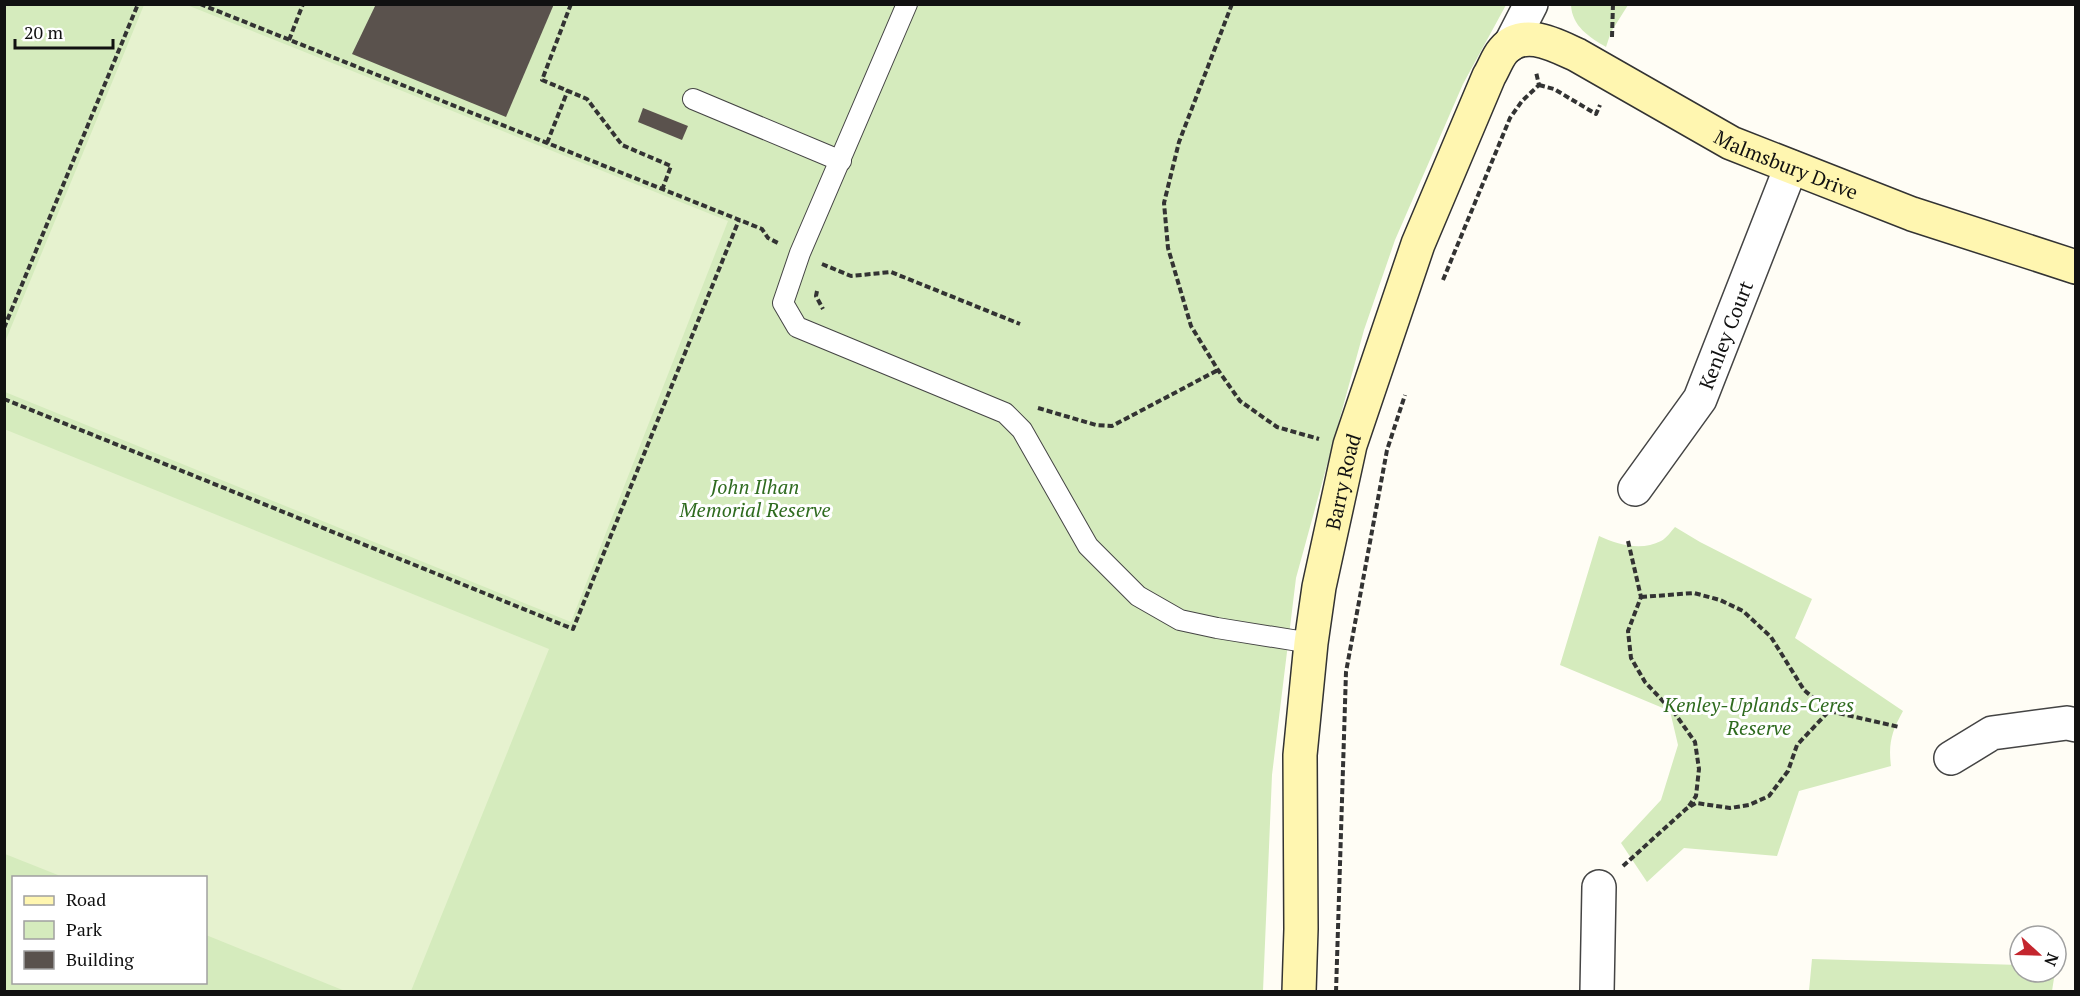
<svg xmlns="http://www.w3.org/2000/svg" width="2080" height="996" viewBox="0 0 2080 996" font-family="'PT Serif',serif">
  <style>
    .green { fill: #d5ebbd; fill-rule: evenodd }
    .pitch { fill: #e6f2cf }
    .building { fill: #5a524d }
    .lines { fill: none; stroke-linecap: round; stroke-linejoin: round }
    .lane-casing { stroke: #444; stroke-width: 22 }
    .street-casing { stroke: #444; stroke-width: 36 }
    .secondary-casing { stroke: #333; stroke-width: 36 }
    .path { stroke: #333; stroke-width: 4; stroke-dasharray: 6 3; stroke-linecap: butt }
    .lane { stroke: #fff; stroke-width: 20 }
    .street { stroke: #fff; stroke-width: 33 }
    .secondary { stroke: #fff6b0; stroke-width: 33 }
    .labels { text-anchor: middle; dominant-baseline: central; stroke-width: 6; stroke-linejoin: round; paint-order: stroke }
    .street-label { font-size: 20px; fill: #111; stroke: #fff }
    .park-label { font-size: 20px; font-style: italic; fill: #2f6b1f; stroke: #fff }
  </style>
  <rect width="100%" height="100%" fill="#fffdf5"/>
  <g class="green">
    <path d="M5,5H1506L1463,84L1395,240L1364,330L1296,578L1272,775L1263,991L5,992ZM14,878H206V982H14Z"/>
    <path d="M1571,5V4L1628,5L1611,32L1606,47C1589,37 1572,26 1571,5Z"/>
    <path d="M1675,527L1700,542L1812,599L1795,638L1903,711C1892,731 1888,743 1891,766L1799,791L1777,856L1684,848L1647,882L1621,843L1661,800L1678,745L1670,711L1560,665L1599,536C1618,545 1642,551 1661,541C1667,538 1671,531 1675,527Z"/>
    <polygon points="1812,959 2020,965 2020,972 2055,972 2052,991 1809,991"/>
  </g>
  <g class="pitch">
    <polygon points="144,5 187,5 728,221 571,622 5,392 5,342"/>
    <polygon points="4,429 549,649 411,991 345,991 206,935 206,878 63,877 5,854"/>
  </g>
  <g class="building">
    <polygon points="376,4 554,4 506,117 352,54"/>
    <polygon points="643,108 688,126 682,140 638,122"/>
  </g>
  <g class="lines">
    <defs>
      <g id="lane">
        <polyline points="907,4 800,253 783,303 797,327 1005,413 1022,430 1088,546 1138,596 1180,620 1217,628 1311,643"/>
        <polyline points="693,99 841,161"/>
      </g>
      <g id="street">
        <polyline points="1510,45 1531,4"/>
        <path id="s1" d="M1635,489L1700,399L1791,167"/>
        <polyline points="1951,758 1992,733 2067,723 2076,725"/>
        <polyline points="1597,992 1599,887"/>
      </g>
      <g id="secondary">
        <path id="s2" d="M1299,992L1301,929L1300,755L1311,643L1319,587L1350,445L1418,244L1489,76C1494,68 1497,58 1503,51C1523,27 1555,45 1577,55L1731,143L1912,214L2076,267"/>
      </g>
    </defs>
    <use href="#lane" class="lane-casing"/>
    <use href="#street" class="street-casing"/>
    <use href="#secondary" class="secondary-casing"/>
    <g class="path">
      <polyline points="200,4 762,229 768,238 778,243"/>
      <polyline points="571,4 542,80 587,99 622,145 671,166 662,190"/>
      <polyline points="1232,4 1179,142 1164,203 1168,248 1191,326 1218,370 1240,401 1277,427 1319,439"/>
      <polyline points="1612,37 1613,4"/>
      <polyline points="289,40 303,4"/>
      <polyline points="1539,85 1554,89 1596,114 1600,105"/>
      <polyline points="547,143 568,90"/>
      <polyline points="822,264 851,276 891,272 1020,324"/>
      <polyline points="1443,280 1510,118 1522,101 1539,85 1536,72"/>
      <polyline points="817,291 816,296 823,309"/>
      <polyline points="4,328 138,4"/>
      <polyline points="4,399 573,629 739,220"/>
      <polyline points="1038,408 1096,425 1112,426 1218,370"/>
      <polyline points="1628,541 1641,597 1628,631 1631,658 1645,682 1676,715 1695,742 1699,769 1696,796 1689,806"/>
      <polyline points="1641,597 1694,593 1720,600 1743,611 1771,637 1804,690 1829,711"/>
      <polyline points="1623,866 1686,809 1696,803 1730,808 1749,805 1769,796 1788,771 1797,745 1829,711 1899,727"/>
      <polyline points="1336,992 1346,672 1387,450 1405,395"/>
    </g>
    <use href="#lane" class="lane"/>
    <use href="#street" class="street"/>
    <use href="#secondary" class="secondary"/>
  </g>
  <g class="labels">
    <g class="street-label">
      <text stroke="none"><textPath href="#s2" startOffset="1292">Malmsbury Drive</textPath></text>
      <text stroke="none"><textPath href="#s1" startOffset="180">Kenley Court</textPath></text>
      <text stroke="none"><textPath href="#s2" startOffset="514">Barry Road</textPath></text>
    </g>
    <g class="park-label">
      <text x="755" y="486">John Ilhan<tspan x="755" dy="23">Memorial Reserve</tspan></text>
      <text x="1759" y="704">Kenley-Uplands-Ceres<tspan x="1759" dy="23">Reserve</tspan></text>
    </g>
  </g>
  <rect width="2080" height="996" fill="none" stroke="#111111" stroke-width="12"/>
  <rect x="12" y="876" width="195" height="108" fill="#ffffff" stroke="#a0a0a0" stroke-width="1.5"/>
  <rect x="24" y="896" width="30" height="9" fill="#fff6b0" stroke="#a0a0a0" stroke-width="1.5"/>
  <text x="66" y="906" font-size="18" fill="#111111">Road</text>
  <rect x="24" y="921" width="30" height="18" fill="#d5ebbd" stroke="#a0a0a0" stroke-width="1.5"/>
  <text x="66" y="936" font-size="18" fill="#111111">Park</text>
  <rect x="24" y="951" width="30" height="18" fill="#5a524d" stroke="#a0a0a0" stroke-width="1.5"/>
  <text x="66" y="966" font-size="18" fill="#111111">Building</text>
  <g transform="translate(2038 954) rotate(112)"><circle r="28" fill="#ffffff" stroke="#a0a0a0" stroke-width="1.5"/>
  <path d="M0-4.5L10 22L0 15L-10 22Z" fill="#c4262e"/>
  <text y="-9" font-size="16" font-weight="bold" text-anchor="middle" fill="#111111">N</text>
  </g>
  <path d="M15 39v9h98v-9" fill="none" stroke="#111111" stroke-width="3"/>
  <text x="24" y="39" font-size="18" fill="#111111" stroke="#ffffff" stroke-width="4.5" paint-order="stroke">20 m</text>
</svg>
